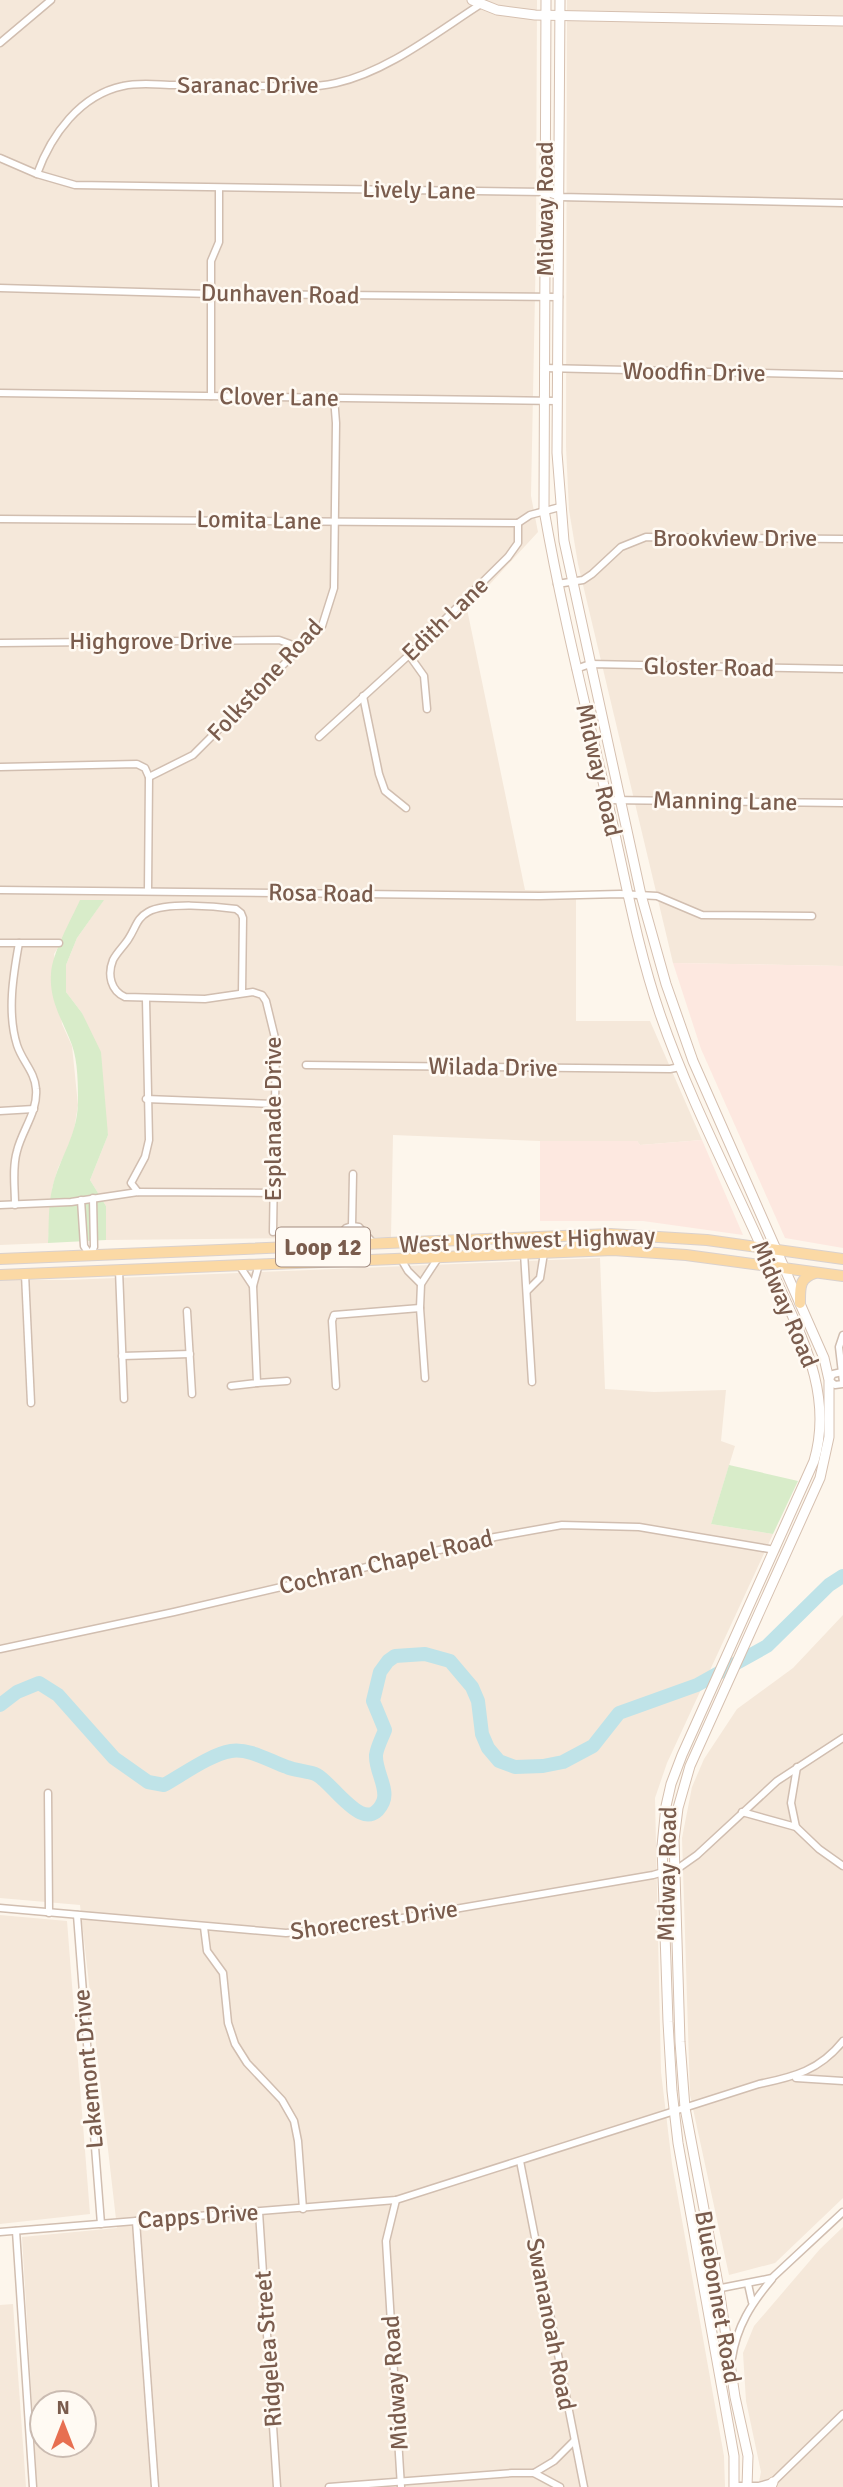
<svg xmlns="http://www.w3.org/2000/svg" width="843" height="2487" viewBox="0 0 843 2487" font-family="Signika,sans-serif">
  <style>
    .residential { fill: #f5e8da; fill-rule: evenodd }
    .commercial { fill: #fde8e0 }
    .green { fill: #d8ecc9 }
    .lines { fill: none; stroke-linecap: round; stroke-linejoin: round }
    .river { stroke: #bfe3e8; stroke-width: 14 }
    .street-casing { stroke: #d1beb0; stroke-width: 9 }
    .secondary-casing { stroke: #d6c0b0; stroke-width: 11 }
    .primary-casing { stroke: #dad1cd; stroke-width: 12 }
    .street { stroke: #fff; stroke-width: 6 }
    .secondary { stroke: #fff; stroke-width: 9 }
    .primary { stroke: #fbd9a5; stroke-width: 10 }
    .labels { text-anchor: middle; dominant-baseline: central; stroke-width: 5; stroke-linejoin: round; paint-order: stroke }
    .shield { fill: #fffaf3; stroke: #a28b7f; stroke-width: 2 }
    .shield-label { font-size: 23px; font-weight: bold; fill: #7a5c4d }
    .street-label { font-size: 24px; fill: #7a5c4d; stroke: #fffaf3 }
  </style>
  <rect width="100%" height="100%" fill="#fdf6ec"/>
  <g class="residential">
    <polygon points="0,0 537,0 536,244 531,496 538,532 467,609 525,890 576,891 576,1021 650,1021 702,1140 640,1145 637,1141 540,1141 393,1135 391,1237 106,1240 106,1206 90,1180 108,1135 82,1013 66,992 66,965 77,938 103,901 65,936 54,954 62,1024 72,1046 78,1105 73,1137 58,1168 52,1189 48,1243 0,1245"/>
    <polygon points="567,0 843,0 843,966 673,963 578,564 569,510 566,447"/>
    <path d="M600,1258L605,1389L654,1392L726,1390L721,1441L735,1446L711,1524L773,1534L667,1763L655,1798L661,2072L672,2164L724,2456L725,2487H37L22,2237L117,2228L80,1905L0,1898V1280H68ZM42,2403H84V2445H42Z"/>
    <polygon points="843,1615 843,2198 775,2263 729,2275 690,2095 682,1838 692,1787 704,1759 737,1709 793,1668"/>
    <polygon points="0,1915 67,1921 90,2214 0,2224"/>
    <polygon points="843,2227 843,2487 758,2487 761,2472 746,2401 743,2353 754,2326 820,2249"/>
    <polygon points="13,2304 26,2487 0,2487 0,2305"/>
  </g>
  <g class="commercial">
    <polygon points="673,963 843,966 843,1248 785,1238 701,1049"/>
    <polygon points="702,1140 743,1235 643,1221 540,1221 540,1141 637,1141 640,1145"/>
  </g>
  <g class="green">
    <path d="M80,900H104L77,938L66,965V992L82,1013L101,1052L108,1135L90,1180L106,1206V1240L48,1243C49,1224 48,1203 53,1185C61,1155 77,1136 78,1103C78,1085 78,1062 72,1045C63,1021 49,1001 51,974C52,953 71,920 80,900Z"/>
    <polygon points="729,1465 798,1481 773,1534 711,1524"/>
  </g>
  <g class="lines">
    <path class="river" d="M0,1705L17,1692L39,1683L58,1695L114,1758L148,1782L164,1785C182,1775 211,1754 231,1751C249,1748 270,1761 287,1767C296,1771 310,1771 317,1775C333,1783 366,1839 383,1802C389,1789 375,1771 376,1755C377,1747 382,1738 385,1730L373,1701L380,1672L388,1661L395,1656L425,1654L450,1661L472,1687L478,1701L482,1734L488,1748L499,1761L515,1767L543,1766L563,1762L593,1746L619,1713L697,1685L767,1646L829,1585L843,1576"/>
    <defs>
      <g id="street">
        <polyline points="0,43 51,0"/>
        <polyline points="0,158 37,174 75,185 545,192 559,197 843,203"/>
        <path d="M37,174C51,135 80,95 123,86C140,82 159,85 176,85C207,85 237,86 267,86C290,87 314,88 336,83C387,72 437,32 481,4"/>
        <polyline points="0,288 211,294 559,297"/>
        <polyline points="544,368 843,375"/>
        <polyline points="0,393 557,401"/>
        <polyline points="211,396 211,261 219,242 219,188"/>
        <polyline points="0,519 518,523"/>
        <polyline points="518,523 530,515 560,507"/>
        <polyline points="557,584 583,580 592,574 621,547 646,537 843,539"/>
        <polyline points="0,643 279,640 290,644 299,650"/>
        <polyline points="409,655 424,676 427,709"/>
        <polyline points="576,669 590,664 843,669"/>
        <polyline points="363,696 379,774 385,791 406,808"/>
        <polyline points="319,737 409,655 508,557 518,543 518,523"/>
        <polyline points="0,767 137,764 145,768 149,777 148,890"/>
        <polyline points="149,777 193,755 322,626 334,588 336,423 334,397"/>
        <polyline points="608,800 843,803"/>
        <polyline points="0,890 540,896 620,894 657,896 702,915 812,916"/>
        <polyline points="0,943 59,943"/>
        <path d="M242,992L243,918L241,913L236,909C215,906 166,902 148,912C137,918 136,927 129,938C125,945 117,952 113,960C107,975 111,991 125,997L205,999L253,992L262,995L266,1001L276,1042L273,1232"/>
        <polyline points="306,1065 670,1069 680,1067"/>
        <polyline points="146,1099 274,1104"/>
        <polyline points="0,1111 34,1109"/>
        <polyline points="138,1192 131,1183 145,1157 149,1140 146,999"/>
        <polyline points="81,1200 84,1246 90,1255 94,1247 93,1198"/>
        <polyline points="0,1205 71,1202 138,1192 274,1193"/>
        <path d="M15,1205C15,1187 12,1168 17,1151C22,1130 38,1112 36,1089C35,1072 22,1061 17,1045C7,1013 13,976 19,943"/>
        <polyline points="352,1226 353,1174"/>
        <polyline points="352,1226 359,1227 374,1244"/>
        <polyline points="330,1245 346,1228 352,1226"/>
        <polyline points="524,1253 532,1382"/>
        <polyline points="401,1259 408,1271 421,1284"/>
        <polyline points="239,1265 253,1286"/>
        <polyline points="119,1270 124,1399"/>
        <polyline points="25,1274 31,1403"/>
        <polyline points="527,1291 540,1278 544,1253"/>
        <polyline points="187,1311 192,1394"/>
        <polyline points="843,1335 839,1347 843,1382"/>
        <polyline points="122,1356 190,1354"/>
        <polyline points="842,1372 833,1374 829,1380 835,1385 843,1384"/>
        <polyline points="425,1378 420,1308 421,1284 438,1258"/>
        <polyline points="257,1383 287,1381"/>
        <polyline points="231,1386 257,1383 253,1286 259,1264"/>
        <polyline points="336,1386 332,1321 334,1315 420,1308"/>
        <polyline points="0,1649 174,1612 495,1537 562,1525 639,1527 775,1550"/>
        <polyline points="48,1793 49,1913"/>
        <polyline points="742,1812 796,1827 819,1849 843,1866"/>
        <polyline points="796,1827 791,1803 797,1767"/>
        <polyline points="0,1908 286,1933 344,1928 653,1875 680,1867 697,1855 777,1781 843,1738"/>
        <polyline points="77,1915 101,2224"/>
        <polyline points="204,1927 207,1951 223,1973 228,2023 235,2044 247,2063 282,2100 294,2121 298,2141 303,2209"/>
        <polyline points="796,2078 843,2081"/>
        <polyline points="520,2161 584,2487"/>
        <polyline points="396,2200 386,2241 401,2487"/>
        <polyline points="259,2212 277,2487"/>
        <polyline points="136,2221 155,2487"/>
        <polyline points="16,2231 33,2487"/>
        <path d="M0,2232L396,2200L759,2084C794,2077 820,2070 843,2041"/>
        <polyline points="748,2284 752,2302"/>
        <polyline points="706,2291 772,2278 843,2212"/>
        <path d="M732,2358C737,2326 751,2304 772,2279"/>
        <polyline points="534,2473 554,2461 574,2441"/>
        <polyline points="734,2486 759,2486 773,2482 843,2414"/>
        <polyline points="329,2487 512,2473 534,2473 560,2487"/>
      </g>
      <g id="secondary">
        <polyline points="472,0 497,10 535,15 843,21"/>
        <path d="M546,0L544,510C561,608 585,703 607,799C624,871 636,944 660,1014C690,1101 733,1182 770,1266C797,1329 835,1390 814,1461L682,1755L671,1784L666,1806L662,1846L668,2022L672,2091L678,2143L734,2456V2487"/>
        <polyline points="560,0 557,453 564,541 641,895 666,984 693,1061 824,1358 829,1380 829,1437 820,1478 690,1766 678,1808 674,1840 680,2042 685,2108 719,2289 735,2397 748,2456 747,2487"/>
        <polyline points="771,2487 773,2482"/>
      </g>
      <g id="primary">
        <polyline points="569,1249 588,1243 606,1242 610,1234"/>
        <polyline points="0,1259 610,1234 707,1240 843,1259"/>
        <polyline points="0,1275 613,1250 686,1255 843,1276"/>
        <path d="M800,1303C800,1288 799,1278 815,1273"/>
      </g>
    </defs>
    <use href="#street" class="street-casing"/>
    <use href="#secondary" class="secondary-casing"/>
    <use href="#primary" class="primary-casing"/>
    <use href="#street" class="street"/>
    <use href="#secondary" class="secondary"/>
    <use href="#primary" class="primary"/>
  </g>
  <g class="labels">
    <rect class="shield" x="276" y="1227.5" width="94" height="39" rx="5"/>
    <g class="shield-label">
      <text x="323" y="1247">Loop 12</text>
    </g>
    <g class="street-label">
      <text x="248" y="85">Saranac Drive</text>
      <text transform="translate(419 190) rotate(1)">Lively Lane</text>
      <text transform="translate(545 209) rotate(-90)">Midway Road</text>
      <text transform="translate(280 294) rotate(1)">Dunhaven Road</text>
      <text transform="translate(694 372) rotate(1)">Woodfin Drive</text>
      <text transform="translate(279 397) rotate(1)">Clover Lane</text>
      <text transform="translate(259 520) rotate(1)">Lomita Lane</text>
      <text x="735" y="538">Brookview Drive</text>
      <text transform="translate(445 619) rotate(-44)">Edith Lane</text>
      <text x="151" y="641">Highgrove Drive</text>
      <text transform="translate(709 667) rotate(1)">Gloster Road</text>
      <text transform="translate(265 680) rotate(-47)">Folkstone Road</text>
      <text transform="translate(599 770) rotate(77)">Midway Road</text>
      <text transform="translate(725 801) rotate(1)">Manning Lane</text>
      <text transform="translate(321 893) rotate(1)">Rosa Road</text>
      <text transform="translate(493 1067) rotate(1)">Wilada Drive</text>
      <text transform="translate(273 1119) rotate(-90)">Esplanade Drive</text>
      <text transform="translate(527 1240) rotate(-2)">West Northwest Highway</text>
      <text transform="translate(785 1304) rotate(67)">Midway Road</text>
      <text transform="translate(386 1562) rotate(-13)">Cochran Chapel Road</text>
      <text transform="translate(667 1874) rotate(-89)">Midway Road</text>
      <text transform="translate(374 1920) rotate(-8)">Shorecrest Drive</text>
      <text transform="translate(88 2069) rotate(-95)">Lakemont Drive</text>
      <text transform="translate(198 2216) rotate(-4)">Capps Drive</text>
      <text transform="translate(718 2297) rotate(80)">Bluebonnet Road</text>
      <text transform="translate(551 2324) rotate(79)">Swananoah Road</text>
      <text transform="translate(268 2349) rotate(-94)">Ridgelea Street</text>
      <text transform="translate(395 2383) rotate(-94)">Midway Road</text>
    </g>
  </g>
  <g transform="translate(63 2424)"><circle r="33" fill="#fffaf3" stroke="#cabbb1" stroke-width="2"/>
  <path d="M0-5L12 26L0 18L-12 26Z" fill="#e76f51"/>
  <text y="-10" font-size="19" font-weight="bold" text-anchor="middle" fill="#7a5c4d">N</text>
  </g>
</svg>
